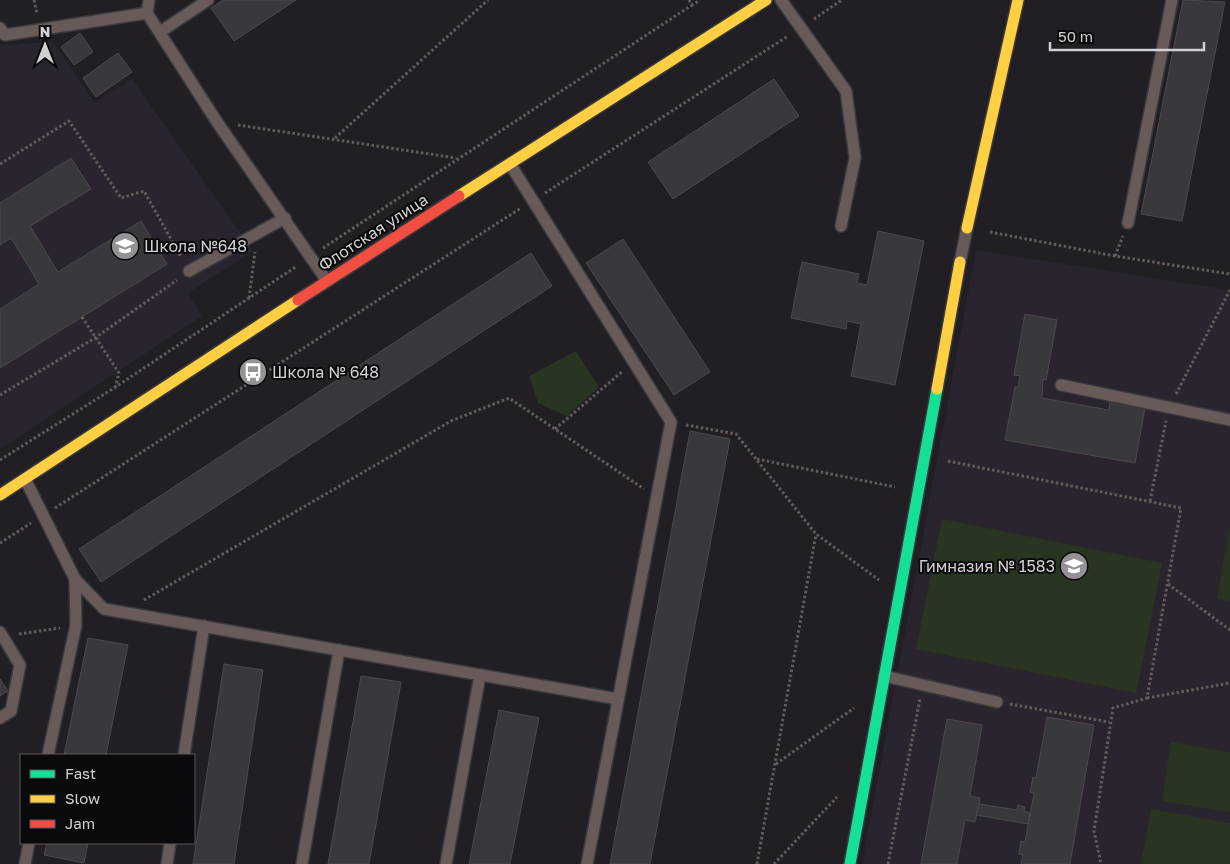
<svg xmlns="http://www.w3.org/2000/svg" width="1230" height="864" viewBox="0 0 1230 864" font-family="'Golos Text',sans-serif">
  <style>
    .built { fill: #2a242f }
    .green { fill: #293521 }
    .building { fill: #39383c; stroke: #4b494d }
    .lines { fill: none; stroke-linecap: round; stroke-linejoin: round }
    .lane-casing { stroke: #3a393c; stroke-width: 14 }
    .fast-casing { stroke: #3a393c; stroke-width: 14 }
    .slow-casing { stroke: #3a393c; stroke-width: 14 }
    .jam-casing { stroke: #3a393c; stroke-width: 14 }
    .path { stroke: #645b5a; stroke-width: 3; stroke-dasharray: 2.5 2.5; stroke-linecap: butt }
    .lane { stroke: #685a59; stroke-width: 11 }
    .fast { stroke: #16e098; stroke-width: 11 }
    .slow { stroke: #ffcf43; stroke-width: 11 }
    .jam { stroke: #f24e42; stroke-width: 11 }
    .labels { text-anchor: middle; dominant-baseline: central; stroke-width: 4; stroke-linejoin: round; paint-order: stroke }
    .street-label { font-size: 16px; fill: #d3d0d5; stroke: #0a090b }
    .poi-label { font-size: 16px; fill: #d3d0d5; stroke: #0a090b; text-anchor: start }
  </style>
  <rect width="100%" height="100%" fill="#211f24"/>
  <g class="built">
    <polygon points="53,42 95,103 132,79 253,251 188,293 202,316 0,449 0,45"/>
    <polygon points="976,250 1230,290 1230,864 862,864"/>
  </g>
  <g class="green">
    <polygon points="576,351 599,387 567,416 538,403 529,376"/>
    <polygon points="942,519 1162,563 1136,693 916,649"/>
    <polygon points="1230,526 1230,601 1217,599"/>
    <polygon points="1171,742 1230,752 1230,812 1162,801"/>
    <polygon points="1151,809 1230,823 1230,864 1141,864"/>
  </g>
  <g class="building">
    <polygon points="223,0 296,0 234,41 211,8"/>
    <polygon points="1183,0 1225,2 1182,221 1141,214"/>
    <polygon points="80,33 93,52 74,65 61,47"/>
    <polygon points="118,53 132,72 96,97 83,78"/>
    <polygon points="774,79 799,116 673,199 648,162"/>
    <polygon points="71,158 91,189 30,226 58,272 141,221 167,264 0,368 0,309 39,284 11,238 0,245 0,203"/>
    <polygon points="878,231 924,241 895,385 851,376 861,324 847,321 846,329 791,318 802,262 859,274 857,283 867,285"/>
    <polygon points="623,239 710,372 674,395 586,263"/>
    <polygon points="531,253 552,286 101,582 79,549"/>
    <polygon points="1025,314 1057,320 1046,380 1043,379 1042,398 1109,410 1110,401 1145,408 1135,463 1005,440 1015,387 1018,387 1020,376 1014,375"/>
    <polygon points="690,431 730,439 650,864 610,864"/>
    <polygon points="88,638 128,645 106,755 64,755"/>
    <polygon points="224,664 263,670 234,864 193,864"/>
    <polygon points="361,676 401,682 369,864 328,864"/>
    <polygon points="0,679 8,691 0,696"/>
    <polygon points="499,710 539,718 510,864 469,864"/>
    <polygon points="1047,717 1094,725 1070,864 1021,864 1023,855 1019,854 1021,841 1025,842 1034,793 1030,792 1033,777 1036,778"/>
    <polygon points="947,719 982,725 970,796 980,798 979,804 975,822 965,820 957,864 921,864"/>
    <polygon points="979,804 1017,810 1018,805 1025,807 1024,811 1030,813 1028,824 976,815"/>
    <polygon points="47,843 88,843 84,863 44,855"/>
  </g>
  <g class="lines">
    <defs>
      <g id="lane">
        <polyline points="781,0 846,91 855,158 841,226"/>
        <polyline points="147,13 149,0"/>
        <polyline points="0,28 5,35 147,13 217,122 327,281"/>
        <polyline points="160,32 208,0"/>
        <polyline points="510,164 671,422 587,864"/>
        <polyline points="1128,223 1172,0"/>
        <polyline points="960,262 967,228"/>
        <polyline points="189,271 285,218"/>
        <polyline points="1061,385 1230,420"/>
        <polyline points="25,479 75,579 104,609 618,699"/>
        <polyline points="0,632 20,665 11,711 0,718"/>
        <polyline points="884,676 997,702"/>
        <polyline points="48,755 76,625 75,579"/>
        <polyline points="184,755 204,626"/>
        <polyline points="25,864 29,843"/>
        <polyline points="167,864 170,843"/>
        <polyline points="302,864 339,650"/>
        <polyline points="446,864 480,675"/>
      </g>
      <polyline id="fast" points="850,864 937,389"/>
      <g id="slow">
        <polyline points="459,196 766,0"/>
        <polyline points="967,228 1018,0"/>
        <polyline points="937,389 960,262"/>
        <polyline points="0,495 298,300"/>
      </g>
      <polyline id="jam" points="298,300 459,196"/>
    </defs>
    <use href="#lane" class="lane-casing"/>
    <use href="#fast" class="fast-casing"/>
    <use href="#slow" class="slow-casing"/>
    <use href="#jam" class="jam-casing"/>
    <g class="path">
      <polyline points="34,0 37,14"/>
      <polyline points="689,0 692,5 700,0"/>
      <polyline points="814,19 842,0"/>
      <polyline points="238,125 456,158"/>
      <polyline points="335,138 488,0"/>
      <polyline points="0,164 69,121 121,198 144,191 181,257"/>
      <polyline points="545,193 788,36"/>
      <polyline points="990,232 1115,256 1230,274"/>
      <polyline points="323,248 692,5"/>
      <polyline points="1115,256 1123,236"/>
      <polyline points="249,298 255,252"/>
      <polyline points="82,317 119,373 115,388"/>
      <polyline points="1176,394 1230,290"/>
      <polyline points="0,395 95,338 177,280"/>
      <polyline points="686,425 736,434 816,534 879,580"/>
      <polyline points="555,429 623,371"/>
      <polyline points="757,459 895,487"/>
      <polyline points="0,460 114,388 297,266"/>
      <polyline points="948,461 1181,508 1147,698 1113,708 1094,831 1101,864"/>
      <polyline points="1150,501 1166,421"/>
      <polyline points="55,508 521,208"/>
      <polyline points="0,543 31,523"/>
      <polyline points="1168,584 1230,630"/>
      <polyline points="144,600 451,421 509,398 644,489"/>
      <polyline points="19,634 60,628"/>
      <polyline points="1147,698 1230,683"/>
      <polyline points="1010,704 1109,722"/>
      <polyline points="776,764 854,708"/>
      <polyline points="757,864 816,534"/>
      <polyline points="774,864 837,797"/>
      <polyline points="888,864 920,699"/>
    </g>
    <use href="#lane" class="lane"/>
    <use href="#fast" class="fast"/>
    <use href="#slow" class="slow"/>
    <use href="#jam" class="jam"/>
  </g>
  <defs>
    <symbol id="school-disc" viewBox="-11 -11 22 22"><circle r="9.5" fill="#959297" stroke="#0a090b"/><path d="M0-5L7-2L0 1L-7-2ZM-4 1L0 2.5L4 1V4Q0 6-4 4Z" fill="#fff"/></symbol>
    <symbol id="bus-disc" viewBox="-11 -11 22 22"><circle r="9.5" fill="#959297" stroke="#0a090b"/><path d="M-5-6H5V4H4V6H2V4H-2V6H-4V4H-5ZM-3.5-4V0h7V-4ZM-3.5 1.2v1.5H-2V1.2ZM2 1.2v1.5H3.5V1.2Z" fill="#fff"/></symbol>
  </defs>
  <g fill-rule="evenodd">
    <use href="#school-disc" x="109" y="230" width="32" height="32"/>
    <use href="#bus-disc" x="237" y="356" width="32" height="32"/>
    <use href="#school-disc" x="1058" y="550" width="32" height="32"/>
  </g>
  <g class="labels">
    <g class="street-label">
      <text transform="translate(373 232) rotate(-33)">Флотская улица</text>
    </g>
    <g class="poi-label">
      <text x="144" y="246">Школа №648</text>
      <text x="272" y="372">Школа № 648</text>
      <text x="1055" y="566" text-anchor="end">Гимназия № 1583</text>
    </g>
  </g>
  <rect x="20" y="754" width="175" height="90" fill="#0a090b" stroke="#5a595c"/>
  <rect x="30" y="770" width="25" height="8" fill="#16e098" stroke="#5a595c"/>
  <text x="65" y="779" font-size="15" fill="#d3d0d5">Fast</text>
  <rect x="30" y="795" width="25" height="8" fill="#ffcf43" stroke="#5a595c"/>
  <text x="65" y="804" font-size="15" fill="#d3d0d5">Slow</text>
  <rect x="30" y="820" width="25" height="8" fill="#f24e42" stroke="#5a595c"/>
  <text x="65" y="829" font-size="15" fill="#d3d0d5">Jam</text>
  <g transform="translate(45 45)" stroke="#0a090b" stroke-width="4" paint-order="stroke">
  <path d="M0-4L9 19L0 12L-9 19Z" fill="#d3d0d5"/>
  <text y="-8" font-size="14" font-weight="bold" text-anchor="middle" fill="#d3d0d5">N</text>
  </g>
  <path d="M1050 42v8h154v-8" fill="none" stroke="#d3d0d5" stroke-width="2.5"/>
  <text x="1058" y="42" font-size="15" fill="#d3d0d5" stroke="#0a090b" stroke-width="4" paint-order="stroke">50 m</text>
</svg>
